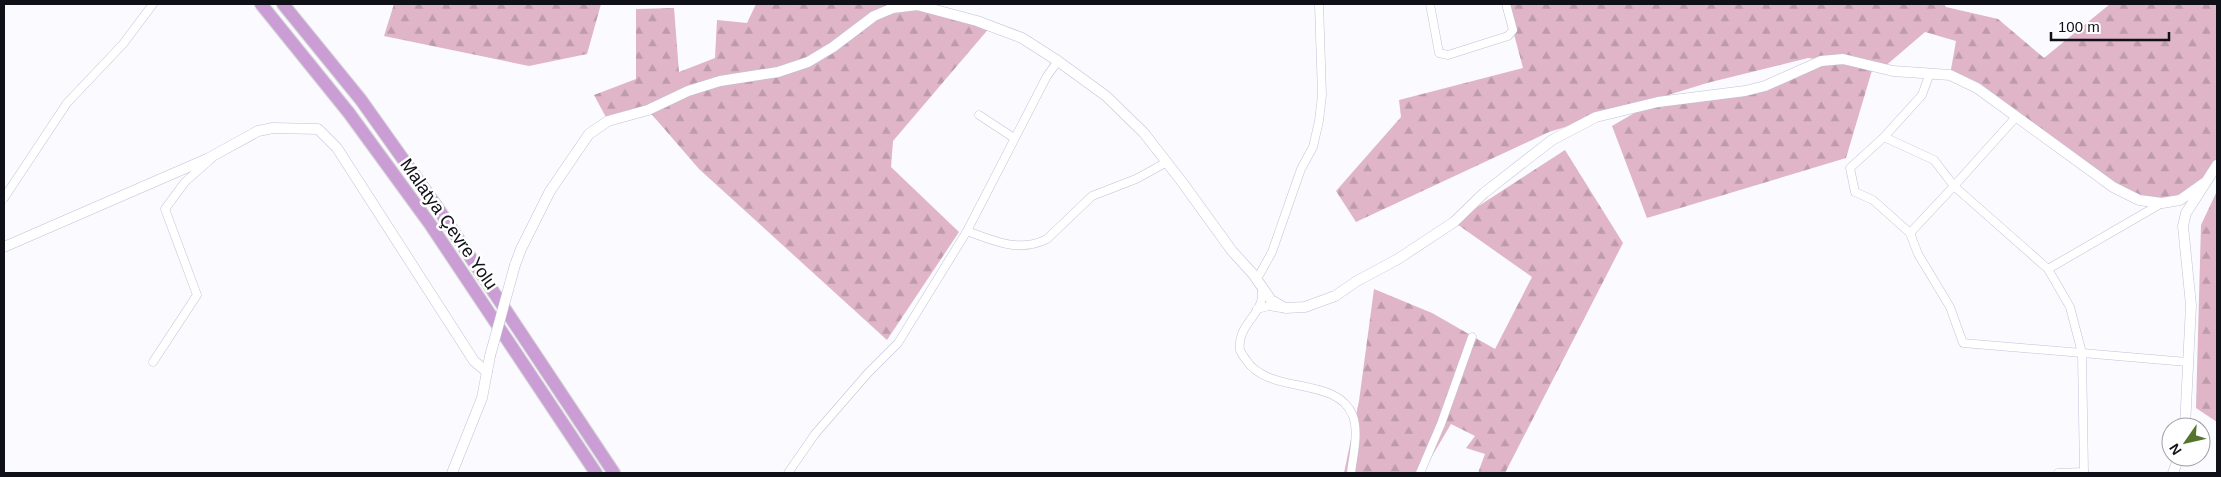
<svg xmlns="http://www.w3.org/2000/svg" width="2221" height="477" viewBox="0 0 2221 477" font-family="Helvetica,sans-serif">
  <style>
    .forest { fill: url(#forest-firs) }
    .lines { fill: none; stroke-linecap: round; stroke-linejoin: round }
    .minor-casing { stroke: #c2c1d9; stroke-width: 9 }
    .tertiary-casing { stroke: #c2c1d9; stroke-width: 11 }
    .trunk-casing { stroke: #d4d4d5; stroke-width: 14 }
    .minor { stroke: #fff; stroke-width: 8 }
    .tertiary { stroke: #fff; stroke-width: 10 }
    .trunk { stroke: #ca9ed4; stroke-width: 12 }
    .tertiary-bridge-casing { stroke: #c2c1d9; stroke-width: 11; stroke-linecap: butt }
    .tertiary-bridge { stroke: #fff; stroke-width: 10 }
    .labels { text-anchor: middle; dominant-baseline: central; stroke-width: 5; stroke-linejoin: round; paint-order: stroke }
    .street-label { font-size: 18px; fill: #101018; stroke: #fff }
  </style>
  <defs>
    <pattern id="forest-firs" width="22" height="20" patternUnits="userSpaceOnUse" patternTransform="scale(1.25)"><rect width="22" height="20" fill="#dfb5c7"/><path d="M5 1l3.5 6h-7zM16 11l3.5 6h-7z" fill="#be9baa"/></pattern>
  </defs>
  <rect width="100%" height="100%" fill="#fafaff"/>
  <g class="forest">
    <polygon points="394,4 601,4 587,54 529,66 384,36"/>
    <polygon points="756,4 917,5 991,26 893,141 891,167 959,232 887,340 699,169 648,110 608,121 594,95 636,79 636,9 674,8 679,72 715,58 717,20 747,23"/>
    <polygon points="1506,4 1944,4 1946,7 1998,19 2044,58 2110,4 2217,4 2217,165 2180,200 2127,194 1950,75 1956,41 1925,32 1883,68 1873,67 1846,158 1647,218 1612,126 1648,105 1755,88 1821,61 1837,62 1808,58 1707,83 1549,132 1356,222 1336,191 1401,117 1399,100 1523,68"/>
    <polygon points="1565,150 1623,243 1505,473 1478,473 1485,454 1466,448 1475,436 1451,424 1422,473 1344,473 1359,401 1374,289 1432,313 1495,349 1532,277 1454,222"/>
    <polygon points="2217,191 2217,422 2196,408 2201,225"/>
  </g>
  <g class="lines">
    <defs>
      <g id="minor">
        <polyline points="1430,4 1439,53 1448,55 1508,36 1513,30 1506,4"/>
        <polyline points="979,115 1014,138"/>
        <polyline points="2016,117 1954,186 2048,269 2162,203"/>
        <polygon points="1884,137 1934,160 1954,186 1910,233 1873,200 1855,192 1850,168"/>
        <polyline points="1884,137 1922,95 1930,73"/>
        <polyline points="4,198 67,103 123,44 153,4"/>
        <polyline points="967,231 1047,76 1058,61"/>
        <polyline points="1910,233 1918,254 1950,307 1963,343 2082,353 2070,307 2048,269"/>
        <polyline points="1257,279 1272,252 1301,169 1313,147 1319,121 1322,95 1319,4"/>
        <path d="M1262,287C1262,291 1262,297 1261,302C1255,319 1237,329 1240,350C1241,353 1244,357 1246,360C1270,396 1337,375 1353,416C1359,433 1353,456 1351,473"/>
        <polyline points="1257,309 1269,306 1281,308"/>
        <polyline points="153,362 197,295 165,209 185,182 211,159"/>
        <path d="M788,473L815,434L868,373L898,343L967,231C995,241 1019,253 1047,239L1092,196L1136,179L1167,162"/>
        <polyline points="1420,473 1441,424 1472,337"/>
        <polyline points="2058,473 2084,472"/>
        <polyline points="2084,473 2082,353 2187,362"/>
      </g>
      <g id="tertiary">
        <polyline points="4,247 209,158 258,131 273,128 318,129 337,148 474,361 487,372"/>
        <polyline points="515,265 521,249 550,191 589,134 608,121 648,110 688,91 720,81 778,72 808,62 833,47 874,16 893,8 917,5 977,21 1022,38 1058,61 1106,96 1144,133 1182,182 1232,251 1253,274 1271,300 1285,308 1305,307 1335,296 1357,281 1398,259 1454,222 1484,193 1552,140 1596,117 1658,102 1745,91 1765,86 1821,61 1843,59 1893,71 1950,75 1977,88 2113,187 2139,200 2162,203 2180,200 2204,183"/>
        <polyline points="2185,427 2191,305 2183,226 2186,213 2217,165"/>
        <polyline points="452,473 482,398 490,356"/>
        <polyline points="2173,473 2179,457"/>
      </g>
      <g id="trunk">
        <polyline points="261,4 349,113 430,224 596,473"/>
        <polyline points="283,4 361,100 437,207 614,473"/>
      </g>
    </defs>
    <use href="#minor" class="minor-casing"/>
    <use href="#tertiary" class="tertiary-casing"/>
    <use href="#trunk" class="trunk-casing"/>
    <use href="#minor" class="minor"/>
    <use href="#tertiary" class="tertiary"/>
    <use href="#trunk" class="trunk"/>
    <defs>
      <polyline id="tertiary-bridge" points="490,356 515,265"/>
    </defs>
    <use href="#tertiary-bridge" class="tertiary-bridge-casing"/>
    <use href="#tertiary-bridge" class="tertiary-bridge"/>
  </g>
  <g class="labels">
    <g class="street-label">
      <text transform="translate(449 224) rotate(55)">Malatya Çevre Yolu</text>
    </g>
  </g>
  <rect width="2221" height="477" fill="none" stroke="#101018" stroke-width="10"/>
  <g transform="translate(2186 442) rotate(236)"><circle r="24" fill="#ffffff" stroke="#9f9fa3"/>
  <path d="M0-4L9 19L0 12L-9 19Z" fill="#55752c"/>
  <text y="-8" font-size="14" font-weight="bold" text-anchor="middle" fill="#101018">N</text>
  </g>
  <path d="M2051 32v8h118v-8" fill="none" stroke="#101018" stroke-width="2.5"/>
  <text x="2058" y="32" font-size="15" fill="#101018" stroke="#ffffff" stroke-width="4" paint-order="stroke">100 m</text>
</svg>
